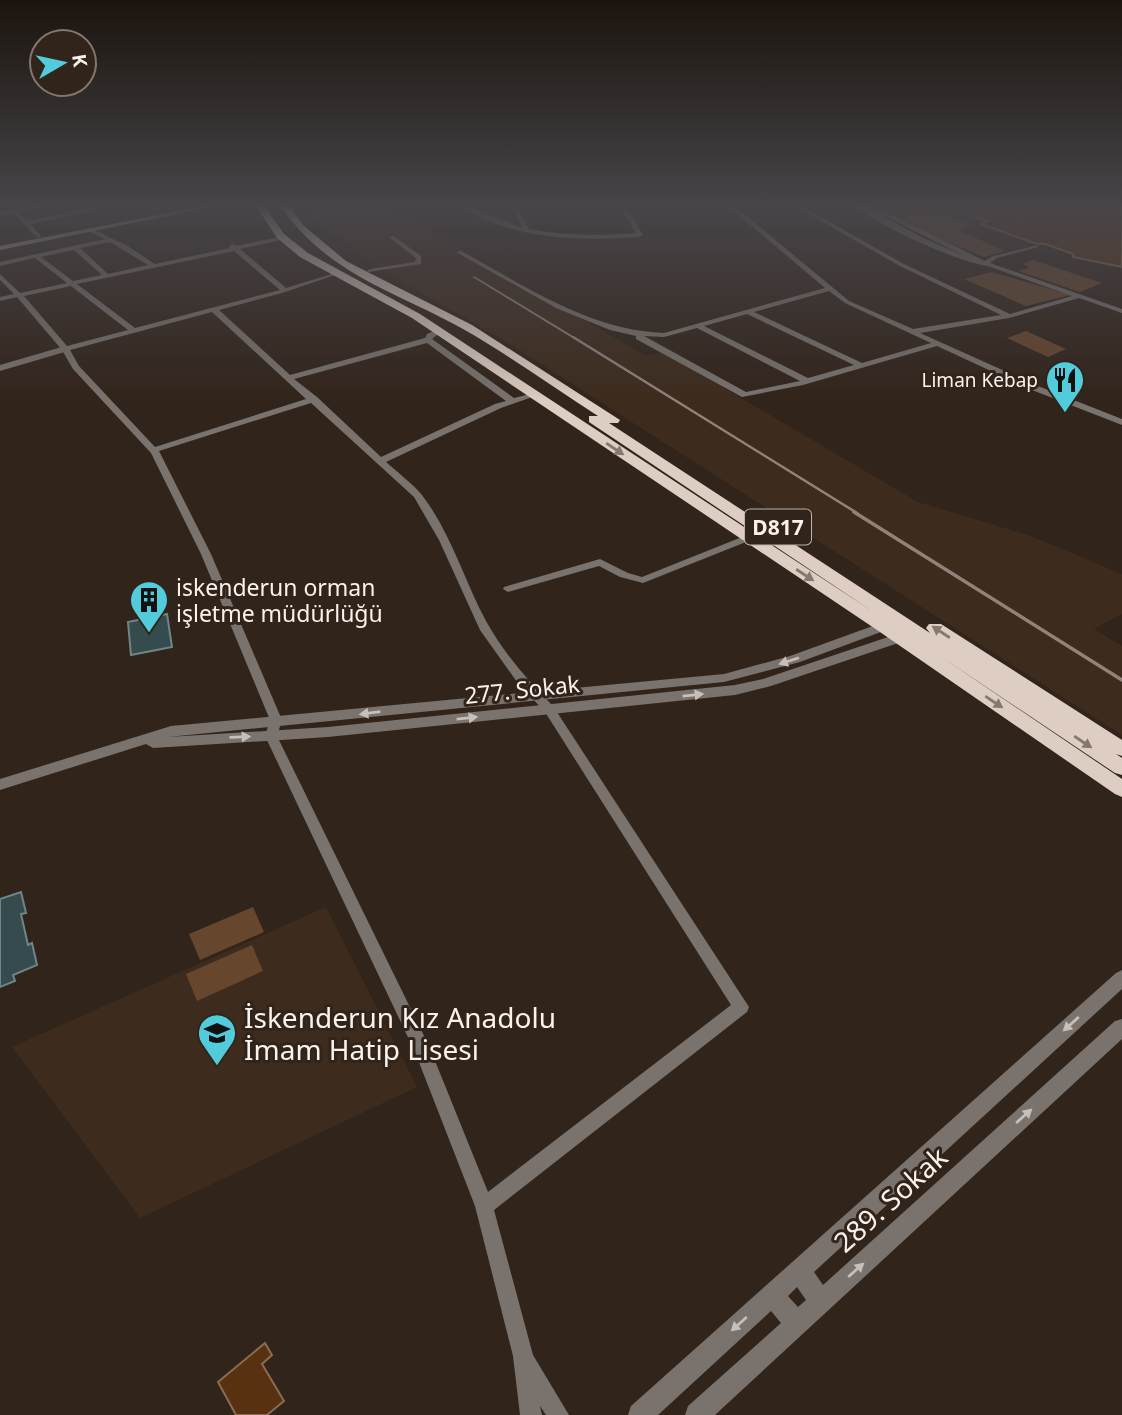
<svg xmlns="http://www.w3.org/2000/svg" width="1122" height="1415" viewBox="0 0 1122 1415" font-family="'Noto Sans',sans-serif">
  <style>
    .built { fill: #3d2b1d }
    .green { fill: #66462d }
    .water { fill: #583210; stroke: #896c52; stroke-width: 2 }
    .building { fill: #364b4d; stroke: #6f8588; stroke-width: 2 }
    .lines { fill: none; stroke-linecap: round; stroke-linejoin: round }
    .minor { fill: #79726d; fill-rule: evenodd }
    .tertiary { fill: #79726d; fill-rule: evenodd }
    .secondary { fill: #a89d95; fill-rule: evenodd }
    .trunk { fill: #ddcdc2; fill-rule: evenodd }
    .rail-far2 { stroke: #8f847c; stroke-width: 2 }
    .rail-far1 { stroke: #8f847c; stroke-width: 2.5 }
    .rail { stroke: #8f847c; stroke-width: 3.5 }
    .oneway { fill: #87786e }
    .oneway2 { fill: #c7bfb9 }
    .labels { text-anchor: middle; dominant-baseline: central; stroke-width: 6; stroke-linejoin: round; paint-order: stroke }
    .far-poi-label { font-size: 19px; fill: #fbf2ec; stroke: #31241a; text-anchor: end }
    .shield { fill: #31241a; stroke: #beb4ad; stroke-width: 2 }
    .shield-label { font-size: 21px; font-weight: bold; fill: #fbf2ec }
    .poi-label { font-size: 23px; fill: #fbf2ec; stroke: #31241a; text-anchor: start }
    .street-label { font-size: 23px; fill: #fbf2ec; stroke: #31241a }
    .near-poi-label { font-size: 28px; fill: #fbf2ec; stroke: #31241a; text-anchor: start }
    .near-street-label { font-size: 28px; fill: #fbf2ec; stroke: #31241a }
  </style>
  <rect width="100%" height="100%" fill="#31241a"/>
  <g class="built">
    <polygon points="317,204 384,204 646,356 663,352 918,502 1031,536 1122,574 1122,614 1094,629 1122,646 1122,735 500,338 388,274 308,217 306,206"/>
    <polygon points="326,907 417,1087 140,1218 12,1047"/>
  </g>
  <g class="green">
    <polygon points="891,204 921,204 972,225 958,230 1005,251 984,257 936,237 878,206"/>
    <polygon points="1033,260 1102,283 1080,292 1018,271 1029,268 1023,264"/>
    <polygon points="992,272 1071,295 1026,306 964,279"/>
    <polygon points="1026,331 1066,349 1048,357 1007,338"/>
    <polygon points="253,907 264,932 200,960 189,934"/>
    <polygon points="252,945 263,971 197,1001 186,974"/>
  </g>
  <g class="water">
    <polygon points="943,204 1122,204 1122,267 1073,257 1073,254 1045,244 1037,244 981,224 987,221"/>
    <polygon points="265,1343 272,1355 262,1364 284,1401 267,1415 236,1415 218,1382"/>
  </g>
  <g class="building">
    <polygon points="167,614 172,647 131,655 128,622"/>
    <polygon points="21,892 26,913 21,914 28,945 32,943 37,965 13,975 15,981 0,987 0,899"/>
  </g>
  <g class="lines">
    <g class="minor">
      <polygon points="4,204 10,204 15,209 45,204 56,204 18,212 27,221 112,204 122,204 30,224 41,236 38,238 13,213 0,216 0,212 10,210"/>
      <path d="M458,204C470,204 506,223 522,227L510,204H516L529,229C565,236 600,236 636,233L618,204H624L643,235L640,237C577,241 512,241 458,204Z"/>
      <path d="M682,204H732L849,301L913,329L1001,315L900,266L791,204H798L904,264L1010,314L1072,296L985,265L983,262L993,256L1038,245V247L997,258L990,263L1122,309V313L1079,298L1009,318L920,333L1038,386L1122,419V425L1032,390L937,346L803,385L742,397L636,339V336L610,330L556,308L456,252L461,251C525,286 589,330 664,333L825,288L728,206L687,208ZM829,291L845,303L931,343L862,363L754,312ZM747,314L854,365L808,378L704,326ZM697,328L800,381L746,392L644,336L664,337Z"/>
      <polygon points="932,204 939,204 964,215 959,216"/>
      <path d="M90,228L126,245L155,264L230,248L229,246L232,244L236,246L284,236L286,239L240,249L286,288L338,272V274L282,293L219,310L290,375L425,338L427,334L438,329L442,331L432,339L514,398L534,393L538,395L501,408L386,462C398,473 412,483 422,495C451,533 464,580 486,621C503,652 528,681 553,706L749,1007L747,1012L494,1210L533,1355L569,1415H546L540,1406L542,1415H520L513,1356L475,1206L415,1052L265,736L270,720L201,554L151,453L73,369L62,350L17,297L0,301V297L14,294L0,280V274L20,293L67,283L35,258L0,266V262L105,239L88,231ZM110,242L148,265L108,274L80,248ZM74,250L102,275L73,281L41,257ZM234,251L280,290L135,328L77,284ZM71,286L128,330L67,346L24,296ZM212,312L306,399L155,447L79,366L70,350ZM427,343L506,401L495,404L381,457L317,397L294,379ZM311,403L414,497L439,540L480,630L517,682L545,712L731,1005L488,1192L429,1046L277,736L282,720L211,554L159,451Z"/>
      <polygon points="392,235 421,256 421,264 368,272 367,271 370,269 415,262 416,258 390,238"/>
      <polygon points="747,535 752,538 751,540 643,583 620,577 599,566 508,592 503,589 504,587 600,559 628,573 642,577"/>
    </g>
    <g class="tertiary">
      <polygon points="182,204 188,204 190,207 185,208"/>
      <path d="M853,204H870L991,264L987,266C955,261 876,225 853,204ZM864,206L965,256L923,238Z"/>
      <polygon points="65,346 68,347 68,351 0,371 0,365"/>
      <polygon points="892,619 897,620 898,623 897,626 800,662 724,682 168,737 328,727 735,685 763,679 903,632 908,631 914,635 913,638 771,686 735,695 328,737 153,748 146,744 0,790 0,779 171,726 724,674 790,656"/>
      <path d="M1122,970V989L814,1272L823,1285L1115,1021L1122,1019V1039L715,1415H685L688,1406L781,1323L771,1311L658,1415H628L631,1406L1116,973ZM797,1287L806,1300L798,1307L788,1296Z"/>
    </g>
    <polygon class="secondary" points="214,204 226,204 0,250 0,246"/>
    <path class="trunk" d="M255,204H263L284,234L308,253L420,314L872,611L589,422V416H598C553,387 509,355 463,329C391,289 328,275 279,204H288L303,225L346,261L472,325L620,420L618,423H609L930,633L926,628L929,624H941L1122,740V756L1116,754L1122,758V775L1115,773L940,656L1122,779V797L1115,794L877,630L412,318L300,257L277,238Z"/>
    <polyline class="rail-far2" points="474,277 576,339"/>
    <polyline class="rail-far1" points="573,337 857,513"/>
    <polyline class="rail" points="854,512 1122,680"/>
  </g>
  <defs><path id="oneway-solid" d="M-6-.8H1V-3.2L6.5 0L1 3.2V.8H-6Z" transform="scale(1.75)"/></defs>
  <g class="oneway">
    <use href="#oneway-solid" transform="translate(615 449) rotate(34)"/>
    <use href="#oneway-solid" transform="translate(805 575) rotate(33)"/>
    <use href="#oneway-solid" transform="translate(941 632) rotate(-147)"/>
    <use href="#oneway-solid" transform="translate(994 702) rotate(34)"/>
    <use href="#oneway-solid" transform="translate(1083 742) rotate(34)"/>
  </g>
  <g class="oneway2">
    <use href="#oneway-solid" transform="translate(789 661) rotate(162)"/>
    <use href="#oneway-solid" transform="translate(693 695) rotate(-6)"/>
    <use href="#oneway-solid" transform="translate(370 713) rotate(173)"/>
    <use href="#oneway-solid" transform="translate(467 718) rotate(-6)"/>
    <use href="#oneway-solid" transform="translate(240 737) rotate(-2)"/>
    <use href="#oneway-solid" transform="translate(1071 1024) rotate(138)"/>
    <use href="#oneway-solid" transform="translate(1024 1116) rotate(-42)"/>
    <use href="#oneway-solid" transform="translate(856 1270) rotate(-42)"/>
    <use href="#oneway-solid" transform="translate(739 1324) rotate(138)"/>
  </g>
  <linearGradient id="sky" x2="0" y2="1"><stop stop-color="#1b140e"/><stop offset="0.51" stop-color="#484549"/><stop offset="1" stop-color="#484549" stop-opacity="0"/></linearGradient>
  <rect width="1122" height="402" fill="url(#sky)"/>
  <defs>
    <symbol id="restaurant-pin" viewBox="-11 -11 22 30"><path d="M0 17L-7.5 6A9.5 9.5 0 1 1 7.5 6Z" fill="#52cbda" stroke="#31241a"/><path d="M-5-6h1v4h1v-4h1v4h1v-4h1v5L-1.5 .5V6h-2V.5L-5-1ZM5-6V6H3V1.5H1.5Q1.5-4 5-6Z" fill="#111"/></symbol>
    <symbol id="building-pin" viewBox="-11 -11 22 30"><path d="M0 17L-7.5 6A9.5 9.5 0 1 1 7.5 6Z" fill="#52cbda" stroke="#31241a"/><path d="M-4-6H4V6H1V3H-1V6H-4ZM-2.5-4.3h1.7v1.8h-1.7ZM.8-4.3h1.7v1.8H.8ZM-2.5-1h1.7V.8h-1.7ZM.8-1h1.7V.8H.8Z" fill="#111"/></symbol>
    <symbol id="school-pin" viewBox="-11 -11 22 30"><path d="M0 17L-7.5 6A9.5 9.5 0 1 1 7.5 6Z" fill="#52cbda" stroke="#31241a"/><path d="M0-5L7-2L0 1L-7-2ZM-4 1L0 2.5L4 1V4Q0 6-4 4Z" fill="#111"/></symbol>
  </defs>
  <g fill-rule="evenodd">
    <use href="#restaurant-pin" x="1043" y="358" width="44" height="60"/>
    <use href="#building-pin" x="127" y="578" width="44" height="60"/>
    <use href="#school-pin" x="195" y="1011" width="44" height="60"/>
  </g>
  <g class="labels">
    <g class="far-poi-label">
      <text x="1038" y="380">Liman Kebap</text>
    </g>
    <rect class="shield" x="745" y="509.5" width="66" height="35" rx="5"/>
    <g class="shield-label">
      <text x="778" y="527">D817</text>
    </g>
    <g class="poi-label">
      <text x="176" y="587">iskenderun orman<tspan x="176" dy="26">işletme müdürlüğü</tspan></text>
    </g>
    <g class="street-label">
      <text transform="translate(522 689) rotate(-6)">277. Sokak</text>
    </g>
    <g class="near-poi-label">
      <text x="244" y="1017">İskenderun Kız Anadolu<tspan x="244" dy="32">İmam Hatip Lisesi</tspan></text>
    </g>
    <g class="near-street-label">
      <text transform="translate(890 1199) rotate(-42)">289. Sokak</text>
    </g>
  </g>
  <g transform="translate(63 63) rotate(81)"><circle r="33" fill="#31241a" stroke="#82766e" stroke-width="2"/>
  <path d="M0-5L12 26L0 18L-12 26Z" fill="#52cbda"/>
  <text y="-10" font-size="19" font-weight="bold" text-anchor="middle" fill="#fbf2ec">K</text>
  </g>
</svg>
